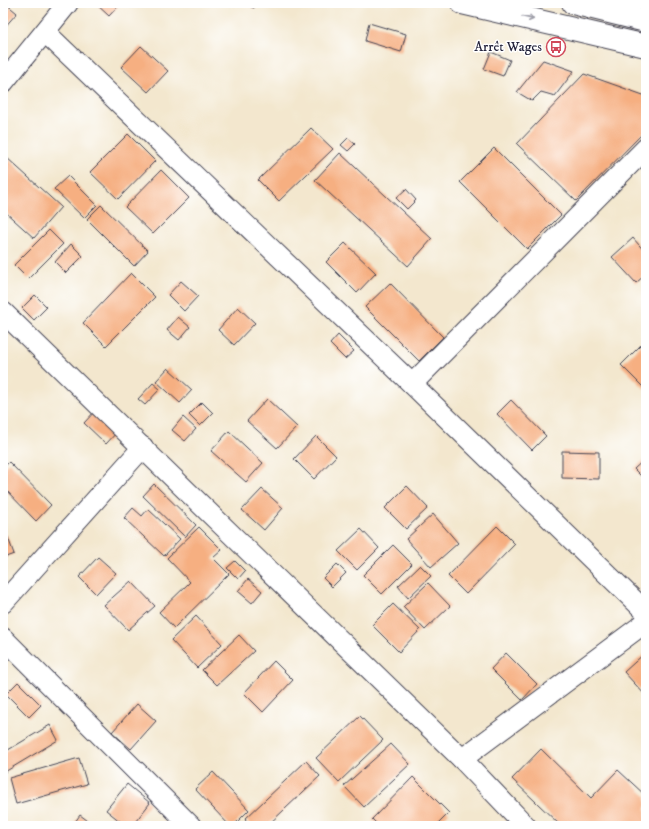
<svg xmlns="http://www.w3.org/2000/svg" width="649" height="829" viewBox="0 0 649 829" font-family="'IM FELL DW Pica',serif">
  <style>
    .building { fill: #f6af81 }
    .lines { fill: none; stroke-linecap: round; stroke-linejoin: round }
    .minor-casing { stroke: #414051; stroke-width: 22 }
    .secondary-casing { stroke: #414051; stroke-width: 24 }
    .minor { stroke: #fff; stroke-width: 20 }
    .secondary { stroke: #fff; stroke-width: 22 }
    .oneway { stroke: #9c9ca7 }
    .labels { text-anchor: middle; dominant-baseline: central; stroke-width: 3; stroke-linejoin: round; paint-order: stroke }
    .poi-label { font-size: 14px; fill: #22223b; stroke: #fff; text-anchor: end }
  </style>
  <rect width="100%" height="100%" fill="#fff"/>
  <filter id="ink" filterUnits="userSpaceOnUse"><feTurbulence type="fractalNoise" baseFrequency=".025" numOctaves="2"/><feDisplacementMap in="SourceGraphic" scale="8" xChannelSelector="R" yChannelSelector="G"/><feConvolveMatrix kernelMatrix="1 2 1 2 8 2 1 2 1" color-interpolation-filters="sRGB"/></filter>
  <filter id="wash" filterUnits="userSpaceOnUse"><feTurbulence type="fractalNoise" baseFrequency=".012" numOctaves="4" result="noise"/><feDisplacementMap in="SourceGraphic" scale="16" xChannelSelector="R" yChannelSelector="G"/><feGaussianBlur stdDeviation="0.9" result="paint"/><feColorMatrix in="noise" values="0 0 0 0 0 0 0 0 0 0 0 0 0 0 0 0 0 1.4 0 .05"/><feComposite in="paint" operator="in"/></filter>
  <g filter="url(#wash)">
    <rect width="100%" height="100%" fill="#f3e7ce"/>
    <g id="blocks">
      <g class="building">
        <polygon points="3,3 5,3 17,13 3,29"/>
        <polygon points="95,3 121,3 109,16"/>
        <polygon points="242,3 256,3 254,8"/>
        <polygon points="369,23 406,34 401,52 365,41"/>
        <polygon points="141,46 168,71 148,92 121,67"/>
        <polygon points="491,52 510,60 503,76 484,69"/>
        <polygon points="543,60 574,71 555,96 541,92 532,101 517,92"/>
        <polygon points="584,74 646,96 646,130 576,201 517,144"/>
        <polygon points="311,128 333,149 279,201 258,180"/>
        <polygon points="128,134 155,161 118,199 90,172"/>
        <polygon points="348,138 355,144 348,151 341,145"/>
        <polygon points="494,148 561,215 527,249 460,182"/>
        <polygon points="340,153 432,239 408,266 315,180"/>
        <polygon points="6,157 61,207 34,238 3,210 3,161"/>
        <polygon points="161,170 189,198 153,234 125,207"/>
        <polygon points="68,176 97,205 84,218 54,189"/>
        <polygon points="406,189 416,200 407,209 396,198"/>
        <polygon points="101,205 148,251 134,266 87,219"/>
        <polygon points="49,230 63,244 28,279 14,265"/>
        <polygon points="633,238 646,253 646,274 636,283 612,257"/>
        <polygon points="345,243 376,273 357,293 326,262"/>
        <polygon points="71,244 83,256 66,273 55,262"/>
        <polygon points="131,273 155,297 106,346 83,323"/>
        <polygon points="181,281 198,296 184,311 168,295"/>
        <polygon points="390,283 443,337 419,361 365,307"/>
        <polygon points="35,295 47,307 34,320 22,308"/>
        <polygon points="238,307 255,323 234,345 218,330"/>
        <polygon points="178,317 190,327 179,340 167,330"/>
        <polygon points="338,335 354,351 345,359 330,344"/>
        <polygon points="646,340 646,390 621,365"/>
        <polygon points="168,368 192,390 180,403 156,381"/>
        <polygon points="153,383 160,389 145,405 138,399"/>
        <polygon points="267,399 297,427 277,448 247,421"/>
        <polygon points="511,400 546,436 532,450 497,414"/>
        <polygon points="202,402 213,413 200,426 189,415"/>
        <polygon points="96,410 118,431 106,444 84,423"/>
        <polygon points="183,417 196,429 185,441 172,430"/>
        <polygon points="229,431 263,463 246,482 211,451"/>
        <polygon points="316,436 336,456 314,479 294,459"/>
        <polygon points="562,451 599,452 599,479 562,478"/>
        <polygon points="646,458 646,481 634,469"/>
        <polygon points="9,462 51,505 36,521 3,487 3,468"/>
        <polygon points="154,484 196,525 185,537 143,496"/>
        <polygon points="407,486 428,508 406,529 385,508"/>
        <polygon points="262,489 283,508 264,530 242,510"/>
        <polygon points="133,508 142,516 148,509 180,539 164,556 124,518"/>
        <polygon points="433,514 458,543 431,567 406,539"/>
        <polygon points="497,526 515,544 466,594 448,576"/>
        <polygon points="199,527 222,550 213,558 229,574 174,628 159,612 190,582 167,558"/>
        <polygon points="361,529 379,548 357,570 338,551"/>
        <polygon points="7,535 14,554 3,558 3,536"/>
        <polygon points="393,545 412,564 382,594 363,575"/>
        <polygon points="98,557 116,573 96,594 79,577"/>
        <polygon points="235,561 245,571 238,579 227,568"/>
        <polygon points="337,564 346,573 332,587 323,578"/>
        <polygon points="420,565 431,576 408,598 398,586"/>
        <polygon points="248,579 262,591 252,603 238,591"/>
        <polygon points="131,581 155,606 128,630 104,605"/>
        <polygon points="428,583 450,606 425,630 403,607"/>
        <polygon points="393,604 420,630 399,652 372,625"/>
        <polygon points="196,616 222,644 197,668 171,640"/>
        <polygon points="239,635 254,651 217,685 202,670"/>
        <polygon points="646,652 646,696 624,672"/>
        <polygon points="506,653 537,684 522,700 491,669"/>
        <polygon points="274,661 293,680 263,712 244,693"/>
        <polygon points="18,682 41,705 29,717 6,694"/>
        <polygon points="137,704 156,721 131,749 112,732"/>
        <polygon points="360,716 383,740 339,782 316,758"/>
        <polygon points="50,725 58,740 3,773 3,753"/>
        <polygon points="391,744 410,764 364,807 344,786"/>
        <polygon points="541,749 591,798 618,770 646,796 646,826 561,826 512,779"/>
        <polygon points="79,758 87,784 16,804 9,778"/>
        <polygon points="306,761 320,776 267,826 251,826 245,819"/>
        <polygon points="213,772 249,810 233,826 230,826 195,789"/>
        <polygon points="413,777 449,813 436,826 379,826 372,819"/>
        <polygon points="127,784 150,803 132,826 126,826 106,810"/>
        <polygon points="80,815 95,826 72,826"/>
      </g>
    </g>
  </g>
  <g filter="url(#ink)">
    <use href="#blocks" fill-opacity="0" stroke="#414051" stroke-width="1"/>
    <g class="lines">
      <defs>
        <g id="minor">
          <polyline points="45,32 412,384 646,612"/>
          <polyline points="3,83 68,3"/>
          <polyline points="3,312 462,759 526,826"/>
          <polyline points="412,384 646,148"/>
          <polyline points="3,603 143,447"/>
          <polyline points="3,638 191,826"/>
          <polyline points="462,759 646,622"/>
        </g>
        <g id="secondary">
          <polyline points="462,3 646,46"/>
          <polyline points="573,3 646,21"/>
        </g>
      </defs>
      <use href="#minor" class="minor-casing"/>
      <use href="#secondary" class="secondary-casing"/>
      <use href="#minor" class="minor"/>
      <use href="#secondary" class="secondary"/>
    </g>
    <defs><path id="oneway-shaft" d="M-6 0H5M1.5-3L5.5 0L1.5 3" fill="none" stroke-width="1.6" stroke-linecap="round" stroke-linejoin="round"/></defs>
    <use class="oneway" href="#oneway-shaft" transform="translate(528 18) rotate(13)"/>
  </g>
  <defs>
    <symbol id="bus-ring" viewBox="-11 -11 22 22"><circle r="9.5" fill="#fff" stroke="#d1495b" stroke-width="1.5"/><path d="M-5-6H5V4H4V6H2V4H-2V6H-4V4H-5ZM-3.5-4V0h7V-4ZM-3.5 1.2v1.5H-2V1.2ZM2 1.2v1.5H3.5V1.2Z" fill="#d1495b"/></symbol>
  </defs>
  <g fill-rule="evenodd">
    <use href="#bus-ring" x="545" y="36" width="22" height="22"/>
  </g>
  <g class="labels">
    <g class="poi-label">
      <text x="542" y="47">Arrêt Wages</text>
    </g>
  </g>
  <rect width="649" height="829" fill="none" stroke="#fff" stroke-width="16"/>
</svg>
